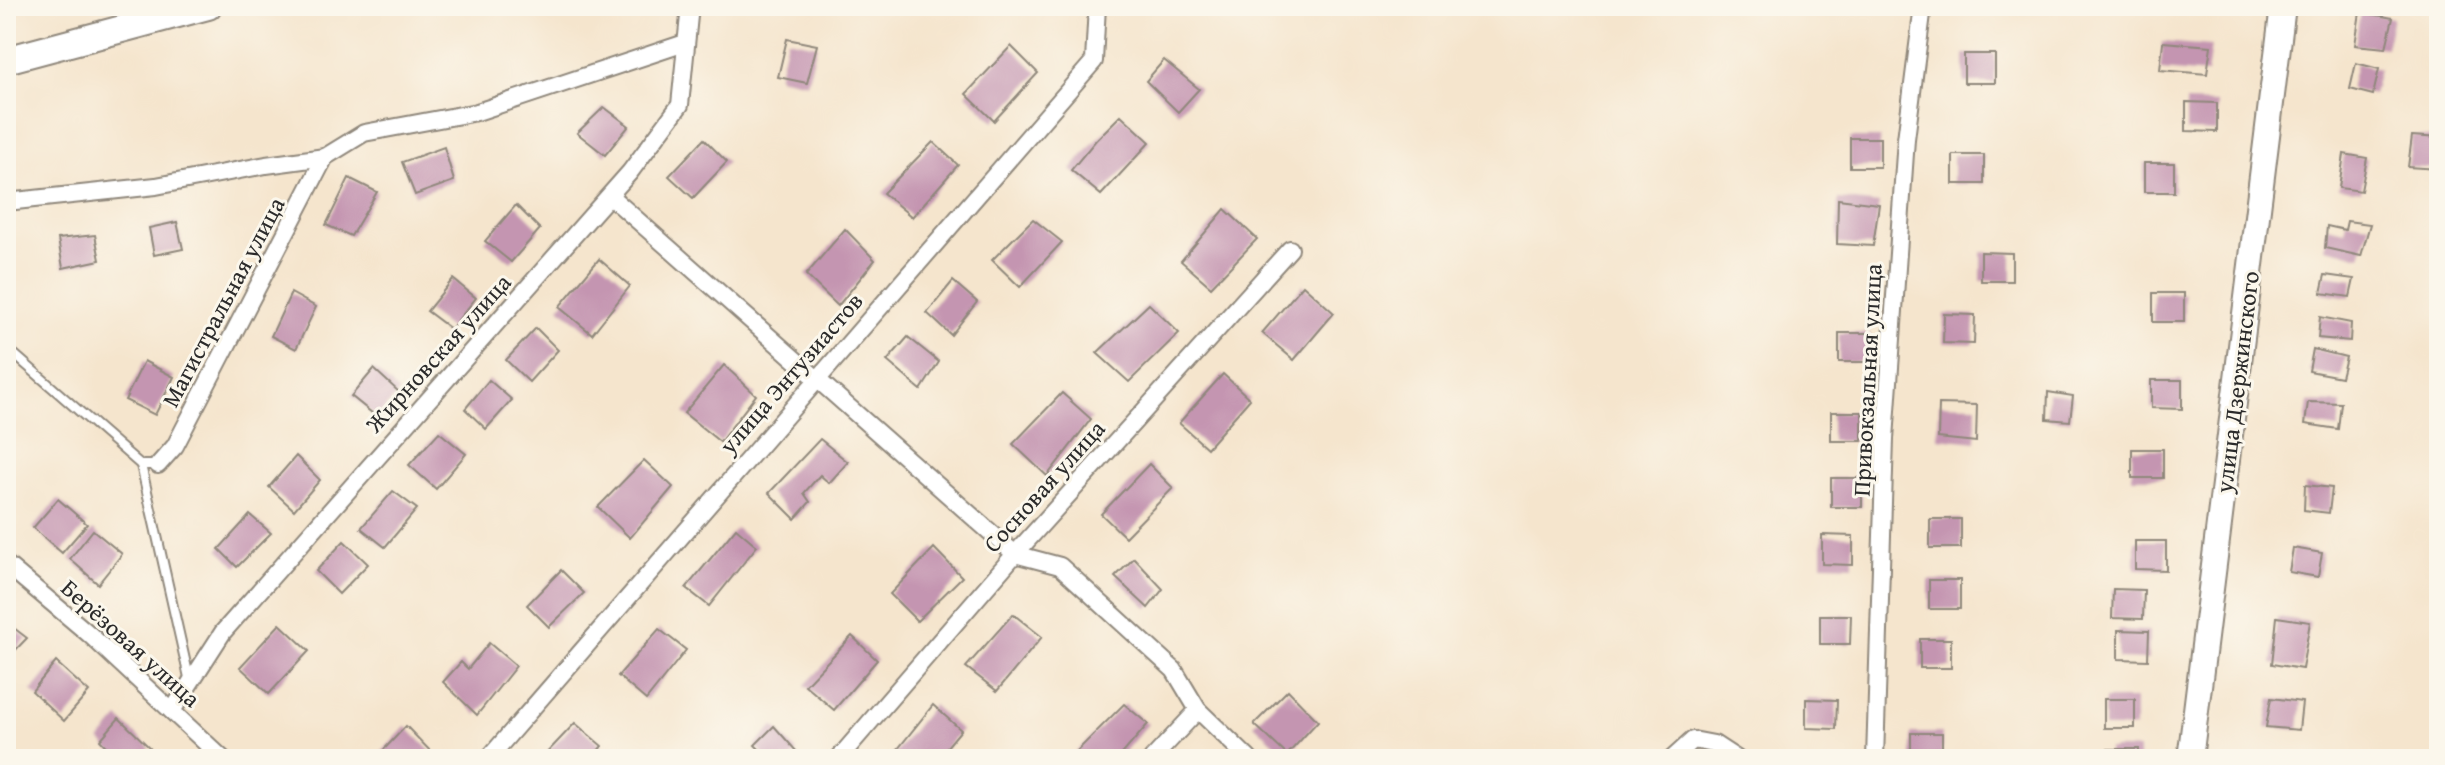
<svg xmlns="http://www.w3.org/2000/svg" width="2445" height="765" viewBox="0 0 2445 765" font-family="'Gentium Book Plus',serif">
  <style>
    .building { fill: #c495b1 }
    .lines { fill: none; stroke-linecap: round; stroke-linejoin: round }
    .lane-casing { stroke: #90887c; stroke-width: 12 }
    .street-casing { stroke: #90887c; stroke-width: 20 }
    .secondary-casing { stroke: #90887c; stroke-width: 28 }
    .primary-casing { stroke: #90887c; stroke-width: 30 }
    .lane { stroke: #fff; stroke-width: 8 }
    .street { stroke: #fff; stroke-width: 16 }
    .secondary { stroke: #fff; stroke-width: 24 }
    .primary { stroke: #fff; stroke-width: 26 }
    .labels { text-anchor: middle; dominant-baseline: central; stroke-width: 6; stroke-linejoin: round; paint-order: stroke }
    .street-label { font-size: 24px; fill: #2b2b2b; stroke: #fbf7ec }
  </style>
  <rect width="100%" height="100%" fill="#fbf7ec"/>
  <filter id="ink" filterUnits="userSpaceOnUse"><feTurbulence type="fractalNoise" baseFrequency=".0125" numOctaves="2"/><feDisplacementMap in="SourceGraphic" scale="16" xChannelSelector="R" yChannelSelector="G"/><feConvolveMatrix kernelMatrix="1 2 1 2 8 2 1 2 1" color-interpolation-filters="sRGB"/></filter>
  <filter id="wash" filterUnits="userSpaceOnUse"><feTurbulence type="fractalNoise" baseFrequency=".006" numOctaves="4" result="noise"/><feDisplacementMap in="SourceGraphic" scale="32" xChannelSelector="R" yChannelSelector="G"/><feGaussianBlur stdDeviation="1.8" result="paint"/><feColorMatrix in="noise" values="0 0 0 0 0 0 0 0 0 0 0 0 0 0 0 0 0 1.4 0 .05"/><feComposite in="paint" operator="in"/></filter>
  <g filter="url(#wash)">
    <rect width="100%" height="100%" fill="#f5e5cd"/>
    <g id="blocks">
      <g class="building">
        <polygon points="1972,6 2003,6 2003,13 1972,12"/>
        <polygon points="2360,12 2393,18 2386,48 2355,45"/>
        <polygon points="787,39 817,45 807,83 778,77"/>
        <polygon points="2163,42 2211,46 2207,74 2160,70"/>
        <polygon points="1011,46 1038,73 994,121 966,94"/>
        <rect x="1964" y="54" width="31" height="29"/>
        <polygon points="1164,60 1199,89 1178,112 1146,81"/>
        <polygon points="2356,63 2379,69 2373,95 2350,89"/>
        <polygon points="2186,102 2217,103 2217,132 2186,131"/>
        <polygon points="604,107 629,126 605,155 577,133"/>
        <polygon points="1121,115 1150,142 1101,195 1071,170 1096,140"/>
        <polygon points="2412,136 2439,138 2439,169 2408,167"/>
        <rect x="1850" y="138" width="30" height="29"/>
        <polygon points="704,139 727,162 693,198 669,176"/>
        <polygon points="933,142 958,165 912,217 883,193"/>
        <polygon points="444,147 454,181 415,195 402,162"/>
        <polygon points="2344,154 2367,158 2361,191 2339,188"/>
        <rect x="1953" y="155" width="31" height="29"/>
        <rect x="2144" y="163" width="30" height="29"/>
        <polygon points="349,178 377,192 351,236 326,225"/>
        <polygon points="1838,199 1879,204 1873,246 1837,244"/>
        <polygon points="516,205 540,229 511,262 485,241"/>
        <polygon points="1225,209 1257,239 1211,287 1181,261"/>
        <polygon points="1033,219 1062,242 1020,287 992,260"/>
        <polygon points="2347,221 2370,224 2361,256 2325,248 2327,226 2345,230"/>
        <polygon points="177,222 183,249 154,255 149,228"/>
        <polygon points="845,229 875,260 838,306 806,275"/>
        <polygon points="95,235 100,260 63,268 58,239"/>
        <polygon points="1981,252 2012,253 2012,281 1981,281"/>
        <polygon points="599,259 630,286 592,334 559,307"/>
        <polygon points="2325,275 2354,279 2350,297 2321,293"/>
        <polygon points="453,279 476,298 451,329 427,311"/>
        <polygon points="953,281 977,302 951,335 927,313"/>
        <polygon points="1303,285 1334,313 1294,360 1262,333"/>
        <polygon points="291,293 316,307 296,349 271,336"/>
        <rect x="2153" y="293" width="31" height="29"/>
        <polygon points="1149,304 1179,333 1129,382 1097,353"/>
        <polygon points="1944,314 1975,315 1974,344 1943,343"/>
        <polygon points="2320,317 2351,323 2350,341 2318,338"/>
        <polygon points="536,328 558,350 529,382 506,360"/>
        <rect x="1839" y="333" width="31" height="29"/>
        <polygon points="908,337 939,362 921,390 887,361"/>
        <polygon points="2313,349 2346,357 2341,377 2309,371"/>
        <polygon points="144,361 174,377 155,415 125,400"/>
        <polygon points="724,365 756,395 720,442 684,413"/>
        <polygon points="374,369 399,392 377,417 351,396"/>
        <polygon points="1223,374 1250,399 1207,448 1179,423"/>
        <polygon points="489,380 512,400 486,429 465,409"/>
        <polygon points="2151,380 2182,380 2182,409 2151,408"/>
        <polygon points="2048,392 2073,396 2070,421 2047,419"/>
        <polygon points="1062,393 1091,419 1047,476 1013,444"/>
        <polygon points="2308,402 2341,403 2338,429 2305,424"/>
        <polygon points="1939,404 1977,405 1976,442 1938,438"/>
        <rect x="1831" y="412" width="31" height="29"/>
        <polygon points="439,432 466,454 436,489 409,465"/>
        <polygon points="820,439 848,462 829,483 820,475 804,493 810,502 795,519 769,493"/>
        <rect x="2132" y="449" width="31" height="29"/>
        <polygon points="296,456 320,480 294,510 269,487"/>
        <polygon points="644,460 673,487 630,538 598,507"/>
        <polygon points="1149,464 1173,488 1125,537 1101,514"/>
        <rect x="1831" y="478" width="31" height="29"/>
        <polygon points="2305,485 2332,488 2329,513 2304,510"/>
        <polygon points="393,491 417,509 385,547 361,528"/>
        <polygon points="58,499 87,524 62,553 33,528"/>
        <polygon points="250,515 271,533 237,567 219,549"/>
        <rect x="1930" y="519" width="31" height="29"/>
        <polygon points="736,528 757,546 709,606 686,588"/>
        <polygon points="93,530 122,554 98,584 70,559"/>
        <polygon points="1822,535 1853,536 1853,565 1822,564"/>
        <polygon points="344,541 368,564 339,594 316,571"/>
        <polygon points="2135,541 2166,541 2166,570 2135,569"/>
        <polygon points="934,548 962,577 917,621 890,594"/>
        <polygon points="2293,548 2322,553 2318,577 2289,572"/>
        <polygon points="1134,558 1163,589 1148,608 1115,577"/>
        <polygon points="561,570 584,593 549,627 527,605"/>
        <rect x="1929" y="580" width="31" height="29"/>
        <polygon points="2113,589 2144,590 2143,619 2112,618"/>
        <polygon points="1013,614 1042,637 997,691 966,667"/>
        <polygon points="1820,615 1851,615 1850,644 1820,644"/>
        <polygon points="2277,617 2310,622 2302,669 2272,664"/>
        <polygon points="6,622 27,638 6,660"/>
        <polygon points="280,624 309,651 269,694 240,667"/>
        <polygon points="659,629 686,650 646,700 618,676"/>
        <polygon points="2118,630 2149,631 2148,660 2118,659"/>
        <polygon points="852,636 877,660 834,710 805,685"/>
        <rect x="1920" y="639" width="31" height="29"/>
        <polygon points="489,643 516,666 477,715 443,682 461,662 468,669"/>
        <polygon points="56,662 89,692 64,721 32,691"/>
        <polygon points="1288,690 1318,721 1287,755 1254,724"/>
        <polygon points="2271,698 2302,702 2299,730 2266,727"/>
        <polygon points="1806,699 1837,700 1836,729 1806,728"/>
        <rect x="2104" y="699" width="31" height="29"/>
        <polygon points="1124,704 1148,724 1118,759 1069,759"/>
        <polygon points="933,705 961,730 937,759 890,759"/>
        <polygon points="119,718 150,748 140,759 118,759 100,740"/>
        <polygon points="575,723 602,746 591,759 541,759"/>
        <polygon points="406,726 438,759 375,759"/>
        <polygon points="774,726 797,752 790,759 757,759 763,753 755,745"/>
        <rect x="1911" y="733" width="31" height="26"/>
        <rect x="2108" y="749" width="31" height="10"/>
      </g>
    </g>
  </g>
  <g filter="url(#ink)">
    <use href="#blocks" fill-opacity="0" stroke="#90887c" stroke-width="2"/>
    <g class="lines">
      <defs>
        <g id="lane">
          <polyline points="6,356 15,355 141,465 158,465"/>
          <polyline points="141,465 190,682"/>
        </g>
        <g id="street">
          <polyline points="610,196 1015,554 1060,566 1174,670 1198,710 1249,759"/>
          <polyline points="6,202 156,186 266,165 325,157"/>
          <polyline points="158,465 175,446 325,157 364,133 477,112 685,43"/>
          <polyline points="6,564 89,634 223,759"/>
          <polyline points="172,711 223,632 630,172 680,105 690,6"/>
          <polyline points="488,759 1094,61 1097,6"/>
          <polyline points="838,759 1015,554 1290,249"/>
          <polyline points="1152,759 1198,710"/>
          <polyline points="1672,759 1693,740 1714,744 1737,759"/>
          <polyline points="1875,759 1885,439 1906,139 1923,6"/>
        </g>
        <polyline id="secondary" points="2190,759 2283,6"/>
        <polyline id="primary" points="6,60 208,6"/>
      </defs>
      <use href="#lane" class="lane-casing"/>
      <use href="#street" class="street-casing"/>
      <use href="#secondary" class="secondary-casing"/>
      <use href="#primary" class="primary-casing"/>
      <use href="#lane" class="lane"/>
      <use href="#street" class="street"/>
      <use href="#secondary" class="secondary"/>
      <use href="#primary" class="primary"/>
    </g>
  </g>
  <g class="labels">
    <g class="street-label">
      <text transform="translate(223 302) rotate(-62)">Магистральная улица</text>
      <text transform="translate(438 353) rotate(-48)">Жирновская улица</text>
      <text transform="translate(791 373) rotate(-49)">улица Энтузиастов</text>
      <text transform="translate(1867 380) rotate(-87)">Привокзальная улица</text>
      <text transform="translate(2237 382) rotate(-83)">улица Дзержинского</text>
      <text transform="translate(1044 486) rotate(-48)">Сосновая улица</text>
      <text transform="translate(131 643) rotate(42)">Берёзовая улица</text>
    </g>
  </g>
  <rect width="2445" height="765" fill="none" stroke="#fbf7ec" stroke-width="32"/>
</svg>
